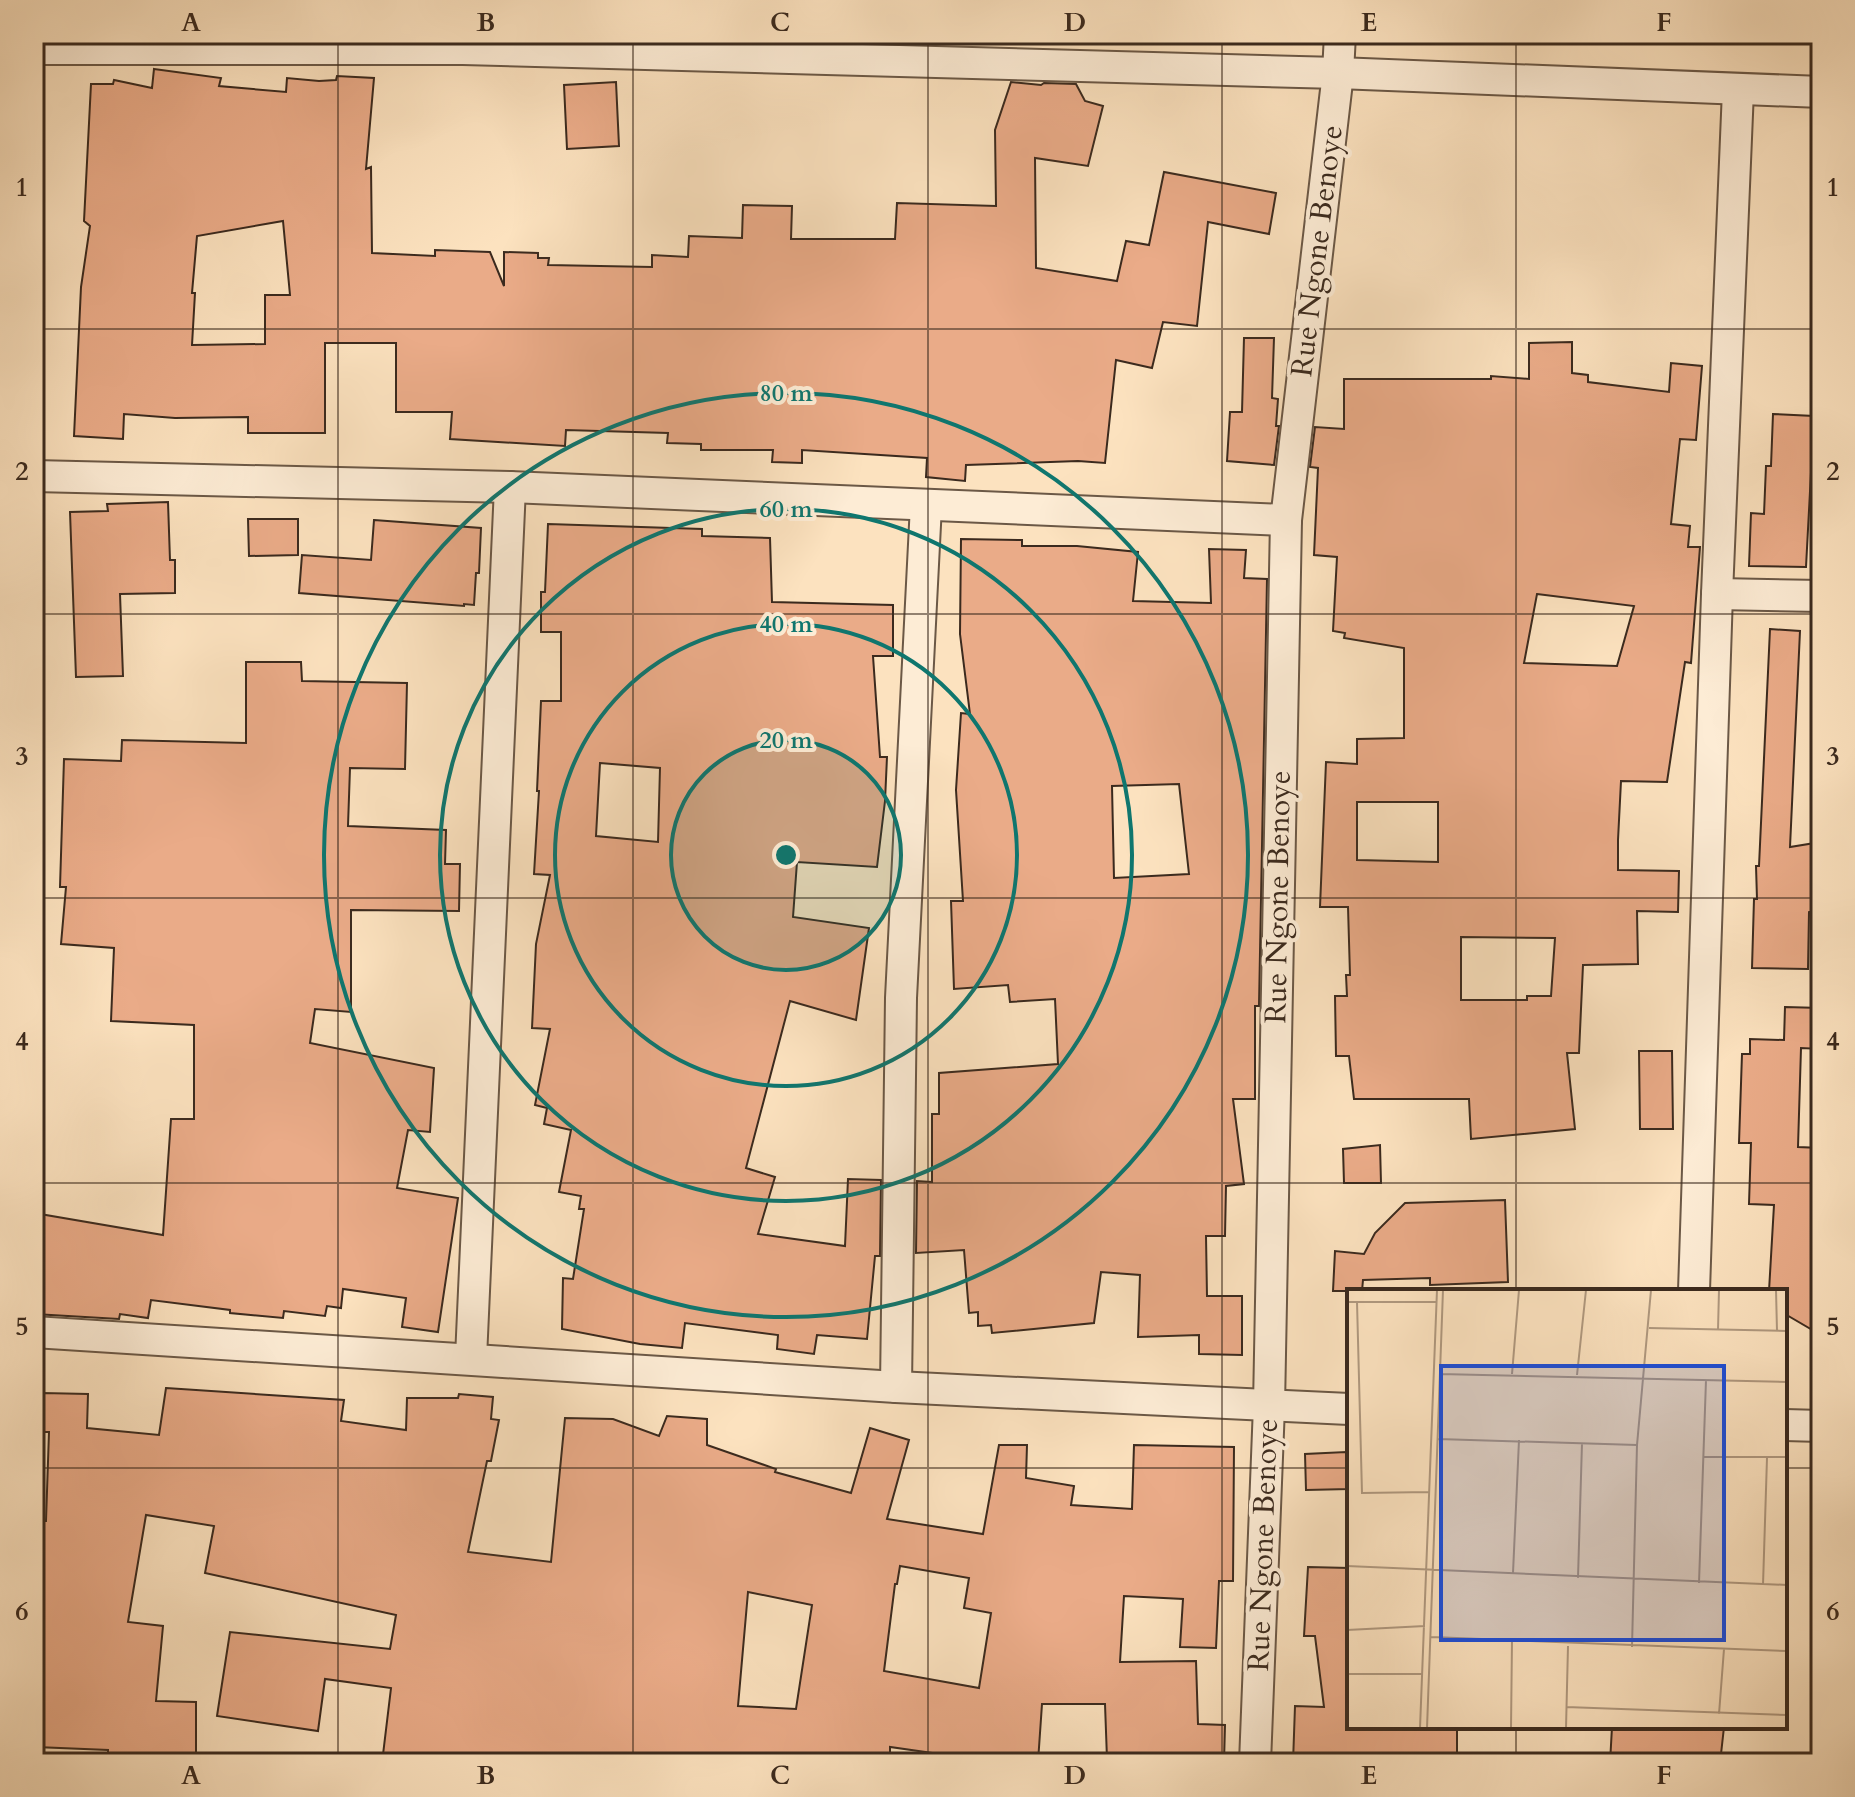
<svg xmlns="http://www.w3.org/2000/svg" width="1855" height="1797" viewBox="0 0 1855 1797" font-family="Cardo,serif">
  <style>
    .building { fill: #eaab88; stroke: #3b2a1e; stroke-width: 2; fill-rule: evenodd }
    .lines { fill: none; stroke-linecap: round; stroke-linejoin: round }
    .minor-casing { stroke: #6b5846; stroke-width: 34 }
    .minor { stroke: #fdecd5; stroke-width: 30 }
    .grid { fill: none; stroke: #3b2a1e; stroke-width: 2; stroke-opacity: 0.55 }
    .ring { fill: none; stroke: #0f766e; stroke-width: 4 }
    .labels { text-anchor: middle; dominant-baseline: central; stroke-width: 8; stroke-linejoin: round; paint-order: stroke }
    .street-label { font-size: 30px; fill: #3b2a1e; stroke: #fdecd5 }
    .inset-road { fill: none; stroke: #af987f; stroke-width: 2 }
    .view { fill: #1d4ed8; fill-opacity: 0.15; stroke: #1d4ed8; stroke-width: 4 }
    .inset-edge { fill: none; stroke: #3b2a1e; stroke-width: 4 }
    .centre { fill: #0f766e; stroke: #fdecd5; stroke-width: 4 }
    .ring-label { font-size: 24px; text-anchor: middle; font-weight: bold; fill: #0f766e; stroke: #fdecd5; stroke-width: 8; stroke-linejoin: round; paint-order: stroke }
    .neatline { fill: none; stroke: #3b2a1e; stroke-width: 3 }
    .grid-label { font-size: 26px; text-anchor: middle; font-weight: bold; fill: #3b2a1e }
  </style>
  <rect width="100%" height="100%" fill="#fce2bf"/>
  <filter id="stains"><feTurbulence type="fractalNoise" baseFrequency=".0025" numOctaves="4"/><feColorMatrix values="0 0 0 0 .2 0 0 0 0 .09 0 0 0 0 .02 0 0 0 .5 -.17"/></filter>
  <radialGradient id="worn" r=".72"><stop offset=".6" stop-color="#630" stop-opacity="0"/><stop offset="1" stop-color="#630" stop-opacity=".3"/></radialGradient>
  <g class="building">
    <path d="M154,69L221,78L219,86L286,92L287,78L319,81L336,80L337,76L374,78L366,169L371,167L372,253L435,256V250L490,252L504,286V252L538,253V258H549L548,265L652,267V255L688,257L689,236L742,238L743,205L792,206L791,239H895L897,203L996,206L995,130L1011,82L1041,85L1044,83L1076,84L1085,101L1103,106L1088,166L1035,158L1036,268L1117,281L1126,241L1149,245L1164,172L1276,193L1269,234L1208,222L1197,326L1163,322L1152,368L1116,360L1105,463L1078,461L966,465L965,481L926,477L927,458L802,450V463L772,462L773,450H701V444L667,443L668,433L566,430L565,446L450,439L452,412H396V343H325V433H248V417L175,418L124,414L123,439L74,436L81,287L90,226L84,221L91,84H113L114,80L152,88ZM283,221L290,295H265V344L192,345L195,293H192L197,236Z"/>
    <polygon points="616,82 619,146 567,149 564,85"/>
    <polygon points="1244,338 1274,338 1272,398 1278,399 1276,426 1279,426 1274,465 1227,461 1230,412 1242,412"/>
    <path d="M1572,342V373L1588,375V382L1669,392L1671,363L1702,366L1696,440L1680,439L1671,524L1690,526L1688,547H1700L1691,663L1685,662L1667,782L1621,781L1618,840V870L1679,871L1678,912L1637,911L1638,964L1583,965L1579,1053H1567L1575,1129L1471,1139L1469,1099H1354L1349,1056H1336L1335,996H1347L1346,975H1350L1348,907H1320L1326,762L1357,764V739L1404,738V648L1344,638L1345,633L1333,631L1337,557L1314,555L1318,468L1310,467L1315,427L1344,429V379H1491V376L1529,379V343ZM1537,594L1634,606L1617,666L1524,663ZM1357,802H1438V862L1357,860ZM1461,937L1555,938L1551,996H1527V1000H1461Z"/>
    <polygon points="1773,414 1814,416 1806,567 1749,566 1751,513 1764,514 1766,466 1771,466"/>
    <polygon points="168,502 170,560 175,560 175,593 120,594 123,676 76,677 70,512 108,511 107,504"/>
    <polygon points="248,519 298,519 298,555 249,556"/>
    <polygon points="374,520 481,528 479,573 476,573 474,605 464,604 464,606 299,593 302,555 371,560"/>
    <path d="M548,524L702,529V536L770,538L772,602L893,605V656H873L880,757H887L885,801L877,867L797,862L793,917L869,928L856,1020L790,1001L746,1168L775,1177L758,1234L845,1246L848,1179L881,1180L880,1256H875L867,1339L817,1335L814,1354L777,1349L778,1335L685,1323L682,1348L640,1344L562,1329L563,1278L573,1279L584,1209H579L581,1196L559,1192L571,1130L544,1124L547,1108L535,1105L550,1029L532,1028L536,944L550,875L534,874L539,791H537L541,701H561V632H541V592H545ZM600,763L660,768L658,842L596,836Z"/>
    <path d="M961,539L1022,540V546H1077L1138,552L1133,601L1211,603L1209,549L1246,550L1244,578L1267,579L1259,1006H1255V1099H1233L1244,1184L1226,1186L1225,1236H1206L1207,1296H1242V1355L1199,1354V1335L1138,1337L1140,1275L1101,1272L1094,1323L992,1333L991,1325L978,1326V1312L969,1313L964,1250L916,1253L917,1181L932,1182V1114H939V1073L1058,1064L1055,999L1010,1002L1008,985L954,989L951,901H963L956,790L961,713L970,714L960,634ZM1179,784L1189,874L1114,878L1112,786Z"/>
    <polygon points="1770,629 1800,631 1790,847 1821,842 1821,910 1809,912 1808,969 1752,968 1754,899 1757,899 1756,866 1759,866"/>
    <polygon points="246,662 301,662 302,681 407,683 405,769 350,768 348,826 446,830 445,864 460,864 459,911 351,910 351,1012 315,1009 310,1043 434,1068 430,1132 408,1130 397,1188 458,1198 438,1332 402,1327 406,1298 343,1289 341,1308 327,1306 325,1316 284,1311 283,1318 230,1313 230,1310 151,1300 148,1318 120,1314 119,1319 34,1314 34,1213 163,1235 171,1119 194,1119 194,1025 111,1021 114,948 61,944 66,887 60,887 64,759 121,761 122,740 246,743"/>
    <polygon points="1785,1007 1821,1008 1821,1049 1801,1048 1798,1147 1821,1148 1821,1335 1785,1314 1785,1291 1769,1291 1774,1205 1749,1204 1751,1143 1739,1143 1742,1054 1750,1054 1750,1039 1784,1040"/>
    <polygon points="1639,1051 1672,1051 1673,1129 1640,1129"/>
    <polygon points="1380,1145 1381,1183 1344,1183 1343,1149"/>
    <polygon points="1505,1200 1508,1282 1430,1285 1430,1278 1363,1280 1362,1291 1333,1291 1335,1251 1364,1254 1375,1233 1405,1203"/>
    <path d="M166,1388L344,1400L341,1421L406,1430L407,1398H458L459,1394L493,1397L491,1419L499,1420L491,1461H487L468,1552L551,1562L565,1418L613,1419L659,1436L667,1416L707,1419V1445L776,1469L775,1472L851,1493L870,1428L909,1440L887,1519L983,1534L999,1445H1027L1026,1478L1074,1486L1071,1505L1132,1509L1134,1445L1234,1447L1233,1581H1219L1216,1648L1180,1647L1183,1599L1124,1596L1120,1662L1196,1661L1198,1724L1225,1725L1224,1763H1122V1758L1107,1759L1105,1704H1042L1038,1762L1032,1763H989V1761L890,1747V1763H382L391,1688L325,1679L318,1731L217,1716L230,1632L390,1649L396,1615L205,1573L214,1526L146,1515L128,1622L163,1626L156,1701L196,1702V1754H108V1750L36,1747L44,1580H39L41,1521H46L49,1432H40L43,1393L88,1394L87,1428L159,1435ZM900,1566L969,1578L964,1608L991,1613L979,1688L884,1671L895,1584H897ZM748,1592L812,1605L796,1709L738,1706Z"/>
    <polygon points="1346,1452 1346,1458 1349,1458 1349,1489 1306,1490 1305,1454"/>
    <polygon points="1308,1567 1349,1568 1349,1727 1457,1727 1457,1763 1293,1763 1295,1706 1324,1707 1315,1636 1304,1636"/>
    <polygon points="1612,1727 1724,1727 1720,1763 1610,1763"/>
  </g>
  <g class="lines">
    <defs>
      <g id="minor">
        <polyline points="34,49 463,49 1338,73 1821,92"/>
        <polyline points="34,476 510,487 1286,520"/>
        <polyline points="1717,594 1821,596"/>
        <polyline points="1694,1291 1717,594 1738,90"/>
        <polyline points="34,1332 896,1387 1349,1409"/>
        <polyline points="471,1358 510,487"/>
        <polyline points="896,1387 901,998 926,505"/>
        <polyline points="1785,1425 1821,1426"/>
        <polyline points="1255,1763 1269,1406 1286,520 1338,73 1340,34"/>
      </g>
    </defs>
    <use href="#minor" class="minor-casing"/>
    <use href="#minor" class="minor"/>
  </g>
  <path class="grid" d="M338,34V1763M633,34V1763M928,34V1763M1222,34V1763M1516,34V1291M34,329H1821M34,614H1821M34,898H1821M34,1183H1821M34,1468H1349M1785,1468H1821M1516,1727V1763"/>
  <circle cx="786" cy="855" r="115" fill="#0f766e" fill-opacity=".12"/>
  <g class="ring">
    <circle cx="786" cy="855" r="115"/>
    <circle cx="786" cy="855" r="231"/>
    <circle cx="786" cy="855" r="346"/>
    <circle cx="786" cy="855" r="462"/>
  </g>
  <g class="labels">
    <g class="street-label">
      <text transform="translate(1317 251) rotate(-83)">Rue Ngone Benoye</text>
      <text transform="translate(1278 897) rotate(-89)">Rue Ngone Benoye</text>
      <text transform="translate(1263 1545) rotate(-88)">Rue Ngone Benoye</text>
    </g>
  </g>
  <g transform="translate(1347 1289)">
    <rect width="440" height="440" fill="#fce2bf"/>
    <path class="inset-road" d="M429,1L430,42M0,13H89M10,13L15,204L82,203M302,39L440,42M371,41L372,1M93,85L440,93M165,85L172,1M230,86L239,1M91,150L290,156M356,168H440M0,277L440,296M166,284L172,151M231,289L235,154M352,294L359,91M416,296L420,169M0,341L78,337M84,348L440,362M285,358L290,156L304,1M0,385H76M219,418L440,426M372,425L377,360M73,439L90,1M80,439L96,1M164,439L165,351M219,439L221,357"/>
    <path class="view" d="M94,77H377V351H94Z"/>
    <rect width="440" height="440" class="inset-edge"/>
  </g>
  <circle cx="786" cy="855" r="12" class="centre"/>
  <g class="ring-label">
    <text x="786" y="401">80 m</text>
    <text x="786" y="517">60 m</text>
    <text x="786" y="632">40 m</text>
    <text x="786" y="748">20 m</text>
  </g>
  <rect width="1855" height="1797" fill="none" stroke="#fce2bf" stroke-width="88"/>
  <rect x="44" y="44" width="1767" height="1709" class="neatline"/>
  <g class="grid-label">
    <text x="191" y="31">A</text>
    <text x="486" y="31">B</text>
    <text x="780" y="31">C</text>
    <text x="1075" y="31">D</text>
    <text x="1369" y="31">E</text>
    <text x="1664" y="31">F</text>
    <text x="22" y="196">1</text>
    <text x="1833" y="196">1</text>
    <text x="22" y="480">2</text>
    <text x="1833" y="480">2</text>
    <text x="22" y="765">3</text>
    <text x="1833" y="765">3</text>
    <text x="22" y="1050">4</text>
    <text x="1833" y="1050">4</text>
    <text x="22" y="1335">5</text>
    <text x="1833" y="1335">5</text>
    <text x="22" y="1620">6</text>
    <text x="1833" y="1620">6</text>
    <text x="191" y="1784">A</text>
    <text x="486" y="1784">B</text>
    <text x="780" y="1784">C</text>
    <text x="1075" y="1784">D</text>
    <text x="1369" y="1784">E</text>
    <text x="1664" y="1784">F</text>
  </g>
  <rect width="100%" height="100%" filter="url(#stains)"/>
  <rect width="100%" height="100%" fill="url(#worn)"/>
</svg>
